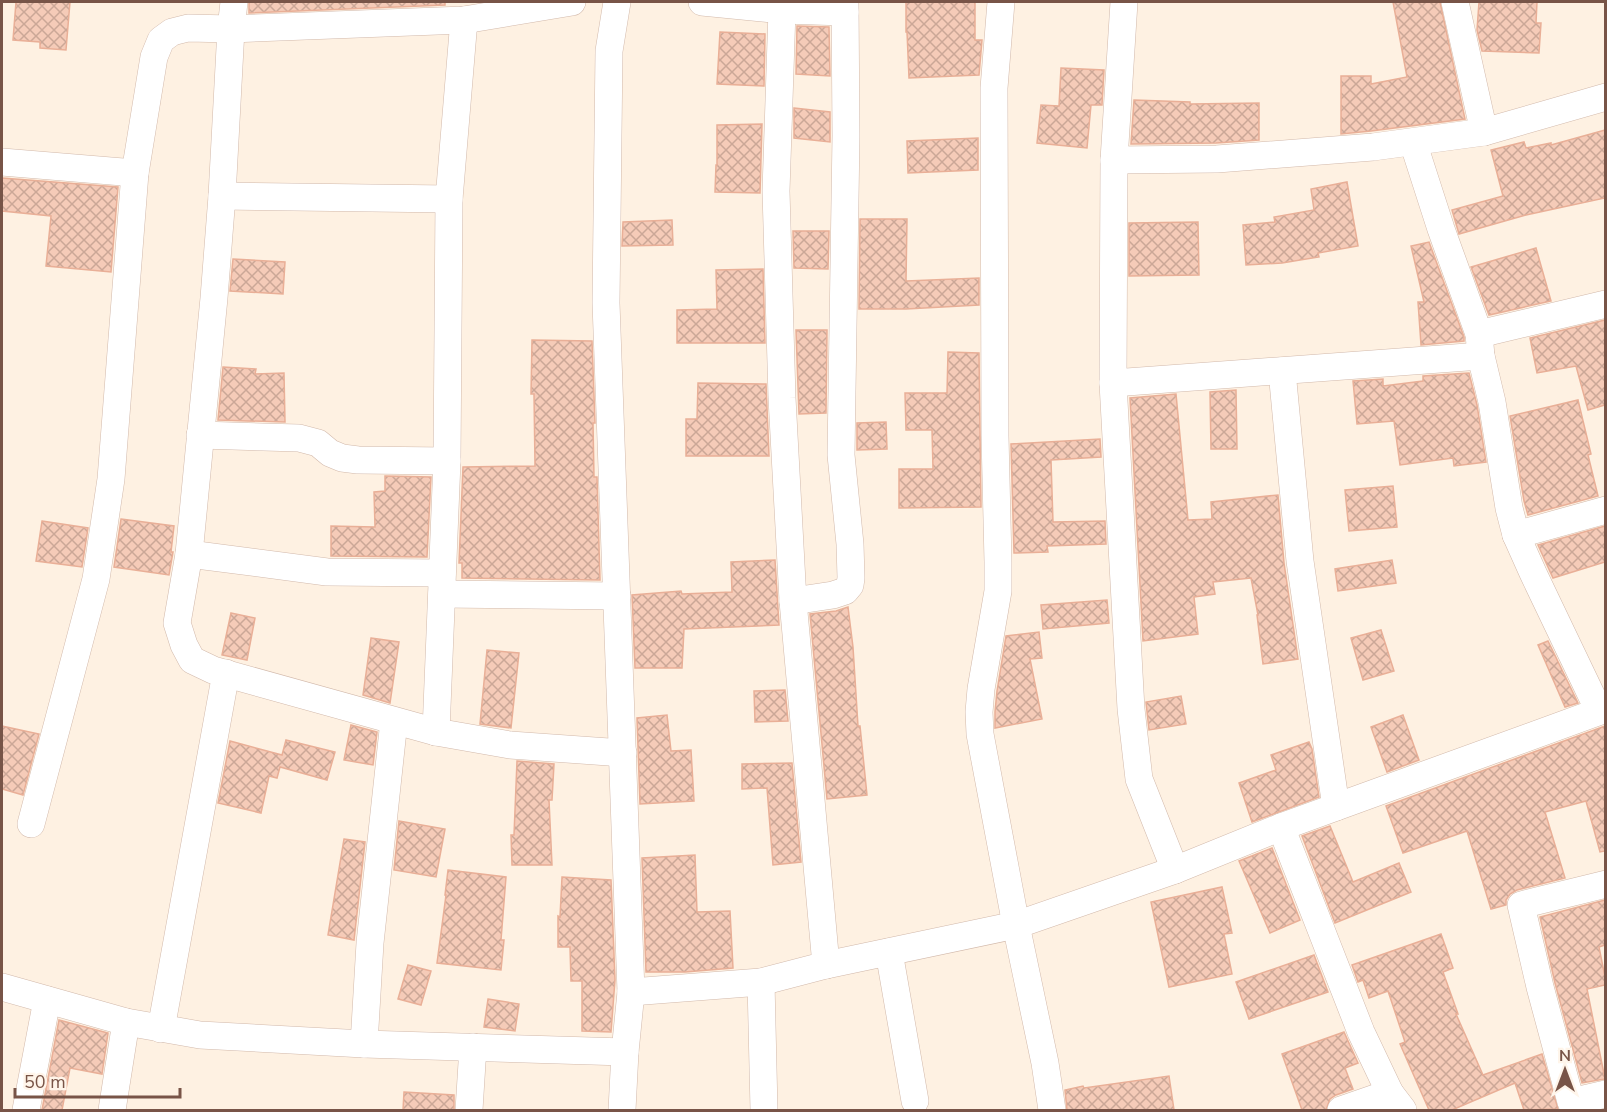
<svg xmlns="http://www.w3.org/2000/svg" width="1607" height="1112" viewBox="0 0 1607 1112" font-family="'Nunito Sans',sans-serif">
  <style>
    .building { fill: url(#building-cross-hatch); stroke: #e9af97; stroke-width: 1.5 }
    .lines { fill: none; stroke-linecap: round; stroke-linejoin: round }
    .minor-casing { stroke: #d2b9ab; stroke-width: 28 }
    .minor { stroke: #fff; stroke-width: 27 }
  </style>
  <defs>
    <pattern id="building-cross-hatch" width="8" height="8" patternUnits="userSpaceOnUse" patternTransform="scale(1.5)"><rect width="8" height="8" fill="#f5cbb8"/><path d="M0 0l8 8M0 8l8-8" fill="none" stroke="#cba797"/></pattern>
  </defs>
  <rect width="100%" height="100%" fill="#fef1e2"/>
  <g class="building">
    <polygon points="16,2 70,2 66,50 40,48 40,42 13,40"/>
    <polygon points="249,2 445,2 445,5 249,13"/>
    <polygon points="906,2 975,2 975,40 982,40 979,75 909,78 907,32 906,32"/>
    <polygon points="1393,2 1440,2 1465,119 1371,131 1341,134 1341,76 1371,76 1371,84 1407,77"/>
    <polygon points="1479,2 1537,2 1536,23 1541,23 1539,53 1482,51 1477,30"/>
    <polygon points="797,26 829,27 830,76 796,74"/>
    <polygon points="720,32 765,34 764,86 717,84"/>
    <polygon points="1061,68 1104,70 1102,105 1091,105 1087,148 1037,143 1041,105 1059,106"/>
    <polygon points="1134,100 1190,102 1190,104 1259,103 1259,140 1216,143 1131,144"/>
    <polygon points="794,108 830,112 830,142 794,138"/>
    <polygon points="762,124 760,193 715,192 716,165 717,165 717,125"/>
    <polygon points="1605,130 1605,198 1526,215 1459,234 1452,210 1503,196 1491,150 1524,142 1526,148 1551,143 1551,145"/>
    <polygon points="978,138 978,170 908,173 907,141"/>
    <polygon points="2,178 118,187 111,272 46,266 51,216 2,211"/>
    <polygon points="1347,182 1358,246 1318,253 1319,257 1282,263 1246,265 1243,225 1275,222 1274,217 1314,210 1311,189"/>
    <polygon points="860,219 907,219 906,281 979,278 979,305 906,309 859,309"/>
    <polygon points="672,220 673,245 622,246 623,222"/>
    <polygon points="1198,222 1199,275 1129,276 1129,223"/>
    <polygon points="793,231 829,231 828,269 794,268"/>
    <polygon points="1429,242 1464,337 1464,341 1421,345 1418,302 1424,302 1411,246"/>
    <polygon points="1536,248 1551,301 1489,315 1471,267"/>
    <polygon points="233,259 285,262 283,294 230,291"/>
    <polygon points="763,269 765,343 677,343 677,310 717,309 716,270"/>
    <polygon points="1605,320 1605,405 1588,410 1576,366 1537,373 1530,338"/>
    <polygon points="796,330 827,330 826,413 799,414"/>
    <polygon points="532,340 592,341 595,423 593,423 594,477 597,477 600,580 462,578 462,563 459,563 463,467 535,466 534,394 531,394"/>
    <polygon points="948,352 979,353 981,507 899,508 899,469 933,469 932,430 906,430 905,393 947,393"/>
    <polygon points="223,367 256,369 255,374 284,373 285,422 218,420"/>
    <polygon points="1469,373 1477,405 1486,462 1454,466 1453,458 1400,465 1394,421 1357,424 1353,381 1383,379 1383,386 1423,381 1423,376"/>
    <polygon points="698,383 766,384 769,456 686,456 686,419 697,419"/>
    <polygon points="1236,390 1237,449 1211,449 1210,392"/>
    <polygon points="1176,394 1188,520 1212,519 1211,502 1278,495 1284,563 1298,659 1263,664 1257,615 1258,615 1251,578 1213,582 1215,594 1194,597 1198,634 1143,641 1130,398"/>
    <polygon points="1578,400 1591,454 1588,455 1598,496 1528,515 1524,501 1510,416"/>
    <polygon points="886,422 887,449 857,450 857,423"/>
    <polygon points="1100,439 1101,457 1051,460 1053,522 1105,521 1106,544 1047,546 1048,552 1014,553 1011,444"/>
    <polygon points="385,476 431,477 427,557 331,556 331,526 375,527 374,492 385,491"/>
    <polygon points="1393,486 1397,527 1349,531 1345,490"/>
    <polygon points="121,519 174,526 171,552 173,552 169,575 114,567"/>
    <polygon points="42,521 88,528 82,567 36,561"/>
    <polygon points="1605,526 1605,562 1553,578 1538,545"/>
    <polygon points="775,560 779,625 684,629 682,668 635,668 632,595 681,591 682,594 732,592 731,562"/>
    <polygon points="1392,560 1396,583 1338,591 1335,569"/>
    <polygon points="1107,600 1109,623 1043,629 1041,605"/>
    <polygon points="848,607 853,647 858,726 860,726 867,795 827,799 810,614 836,611"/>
    <polygon points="231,613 255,618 247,660 222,655"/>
    <polygon points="1381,630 1394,671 1363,680 1351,638"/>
    <polygon points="1039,632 1042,658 1030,659 1042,719 995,728 995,712 997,691 1006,636"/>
    <polygon points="371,638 399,642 390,703 363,695"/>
    <polygon points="1548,641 1578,703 1565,707 1538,645"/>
    <polygon points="487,650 519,653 511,728 480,724"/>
    <polygon points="785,690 788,721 755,722 754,691"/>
    <polygon points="1181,696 1186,724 1149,730 1146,702"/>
    <polygon points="667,715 671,751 691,750 694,801 640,804 637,718"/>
    <polygon points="1403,715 1419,760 1387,772 1371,727"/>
    <polygon points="351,725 377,732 373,765 344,760"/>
    <polygon points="2,726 39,734 23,795 2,789"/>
    <polygon points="1605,726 1605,851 1600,852 1586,801 1545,812 1565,878 1517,890 1510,894 1506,900 1506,905 1491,909 1467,831 1403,853 1386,806"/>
    <polygon points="286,740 335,752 327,780 280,767 277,778 269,776 261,813 218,803 230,741 282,755"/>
    <polygon points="1309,742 1312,749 1319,797 1252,822 1239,783 1276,770 1271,755"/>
    <polygon points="517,761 554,764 552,800 549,800 552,865 512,865 511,835 514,835"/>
    <polygon points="792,763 801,862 773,865 767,788 742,789 742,764"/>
    <polygon points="399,821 445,829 436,877 394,870"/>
    <polygon points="1330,826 1353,882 1399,863 1411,892 1335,923 1302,836"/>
    <polygon points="344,839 365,842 354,940 328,935"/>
    <polygon points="1272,848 1300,920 1270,933 1239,861"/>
    <polygon points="695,855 697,912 730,911 733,968 685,972 646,972 642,858"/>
    <polygon points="448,870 506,877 501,940 504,940 501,970 437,963 446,895 445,895"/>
    <polygon points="562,877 611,880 615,980 611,1032 582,1031 582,981 571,981 570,947 558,947 558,916 560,917"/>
    <polygon points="1222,887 1232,933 1224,934 1232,974 1169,987 1151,902"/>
    <polygon points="1605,900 1605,945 1599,947 1605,977 1605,985 1587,989 1605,1079 1582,1083 1555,983 1540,917"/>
    <polygon points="1441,934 1453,968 1443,972 1458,1014 1456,1014 1483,1075 1542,1054 1558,1109 1524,1110 1515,1083 1452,1110 1429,1110 1400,1044 1405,1042 1388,991 1369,998 1363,980 1358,982 1352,965"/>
    <polygon points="1314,955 1328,992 1249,1019 1236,982"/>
    <polygon points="408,965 431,971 421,1005 398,999"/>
    <polygon points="488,999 519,1004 515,1031 484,1027"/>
    <polygon points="59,1020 108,1033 102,1074 70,1068 62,1110 42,1110"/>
    <polygon points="1344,1032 1358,1063 1345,1068 1353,1089 1336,1095 1330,1099 1326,1110 1302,1110 1282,1054"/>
    <polygon points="1169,1076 1174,1110 1067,1110 1065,1090 1083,1086 1084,1088"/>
    <polygon points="404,1092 454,1095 454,1110 403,1110"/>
  </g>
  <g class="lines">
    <defs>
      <g id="minor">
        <polyline points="234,2 231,29 222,196 214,298 189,554 177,623 184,645 192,660 213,670 436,732 510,745 623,753"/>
        <polyline points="617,2 609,51 606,303 631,992 625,1052 622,1110"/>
        <polyline points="702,2 782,10 845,12"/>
        <polyline points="1001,2 994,88 995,436 998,562 998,591 981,689 979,712 980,734 1016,925 1045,1063 1052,1110"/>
        <polyline points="1124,2 1114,160 1113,383 1131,709 1139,779 1175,870"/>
        <polyline points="1455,2 1484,132"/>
        <polyline points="782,10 776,191 782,398 793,601 826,965"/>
        <polyline points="1413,142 1441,229 1479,334 1481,356 1492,402 1509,508 1516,535 1533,573 1599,711"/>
        <polyline points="1114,160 1217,159 1373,147 1484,132 1606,97"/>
        <polyline points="2,162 135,173"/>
        <polyline points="222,196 449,199"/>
        <polyline points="1479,334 1606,304"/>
        <polyline points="1282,371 1300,561 1336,807"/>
        <polyline points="1113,383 1481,356"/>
        <polyline points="200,435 299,438 318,443 330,453 342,458 358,460 447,461"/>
        <polyline points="1516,535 1606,510"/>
        <polyline points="189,554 327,572 442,573"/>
        <polyline points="442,594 617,596"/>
        <polyline points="793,601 833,595 845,591 850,585 851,578 850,544 841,455 846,136 845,2"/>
        <polyline points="436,732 447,461 449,199 464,20"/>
        <polyline points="31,824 96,579 111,479 135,173 154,57 161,40 172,32 188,28 231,29 464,20 572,2"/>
        <polyline points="1281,827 1361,1032 1390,1093 1403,1110"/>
        <polyline points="1606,884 1521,905 1540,987 1571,1102 1606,1094"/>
        <polyline points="889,952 915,1101"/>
        <polyline points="761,982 764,1110"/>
        <polyline points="2,987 126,1022 200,1035 364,1044 625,1052"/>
        <polyline points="631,992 761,982 826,965 1016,925 1175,870 1281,827 1606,709"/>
        <polyline points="161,1029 226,673"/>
        <polyline points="364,1044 370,943 394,721"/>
        <polyline points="26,1110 47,1000"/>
        <polyline points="112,1110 126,1022"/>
        <polyline points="469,1110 473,1047"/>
        <polyline points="1341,1110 1390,1093"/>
      </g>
    </defs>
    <use href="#minor" class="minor-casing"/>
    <use href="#minor" class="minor"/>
  </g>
  <rect width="1607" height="1112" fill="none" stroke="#785447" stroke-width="6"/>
  <g transform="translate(1565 1070)" stroke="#fff5ea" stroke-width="4.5" paint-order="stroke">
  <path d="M0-4.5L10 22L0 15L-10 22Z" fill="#785447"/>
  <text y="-9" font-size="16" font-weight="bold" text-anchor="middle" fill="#785447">N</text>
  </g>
  <path d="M15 1088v9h165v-9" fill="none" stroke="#785447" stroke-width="3"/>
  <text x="24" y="1088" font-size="18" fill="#785447" stroke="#fff5ea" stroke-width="4.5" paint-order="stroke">50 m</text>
</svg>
